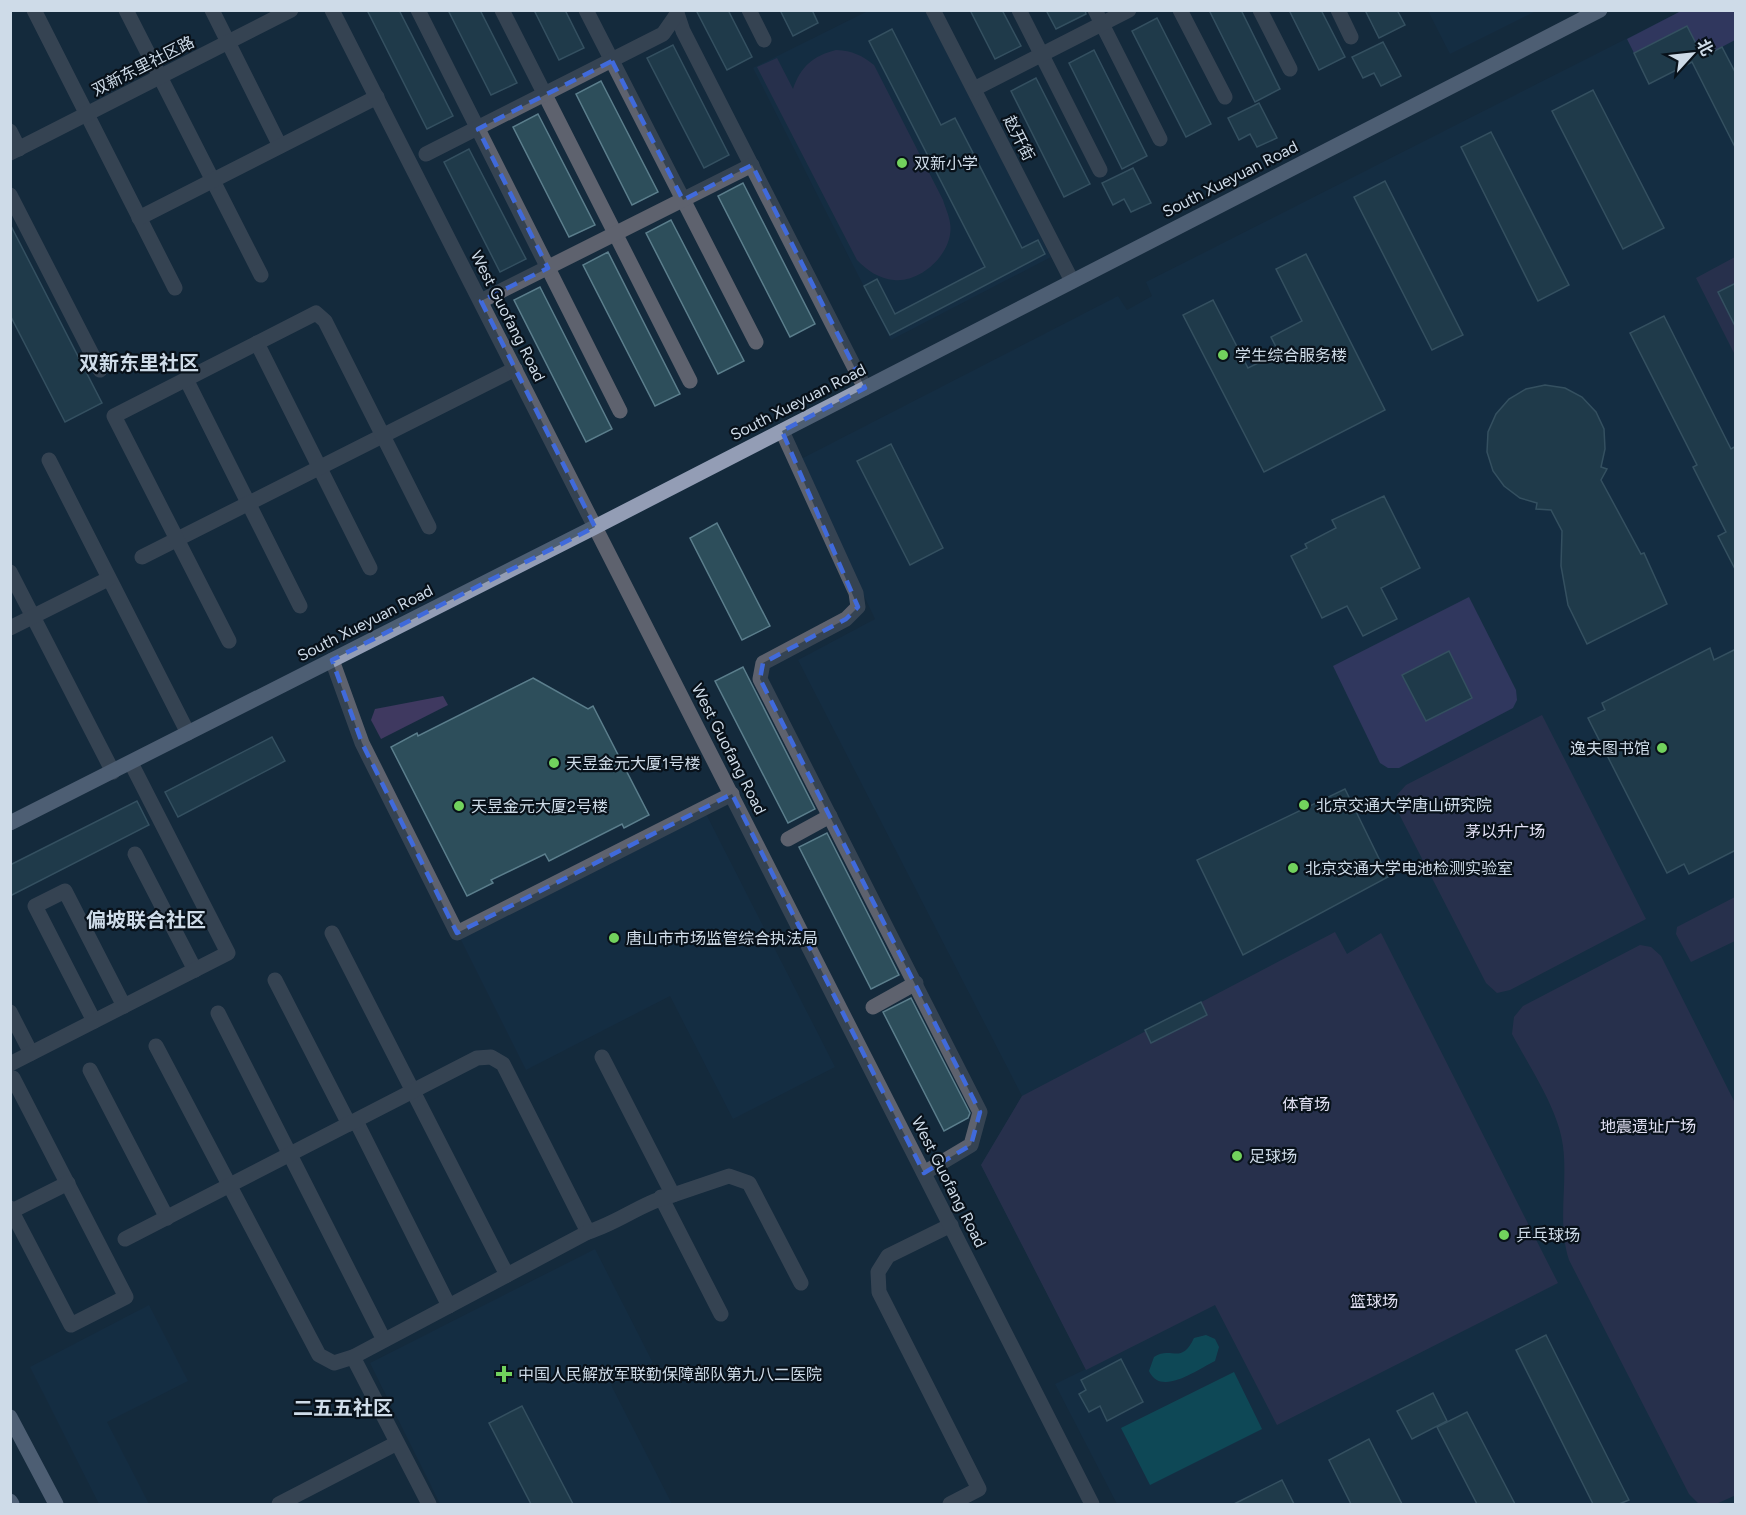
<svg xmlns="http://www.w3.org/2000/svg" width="1746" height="1515" viewBox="0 0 1746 1515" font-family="Figtree,'Noto Sans SC',sans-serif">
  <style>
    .built { fill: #153149 }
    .green { fill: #3f3960 }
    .forest { fill: #524787 }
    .water { fill: #086e77 }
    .building { fill: #2d4e5b; stroke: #5b7e8c; stroke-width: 1.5 }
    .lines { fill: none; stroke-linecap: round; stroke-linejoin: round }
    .minor { stroke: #5e626e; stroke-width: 15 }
    .tertiary { stroke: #5e626e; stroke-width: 15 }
    .primary { stroke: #939db5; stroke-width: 15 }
    .marked { fill: none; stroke: #406adb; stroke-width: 4.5; stroke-dasharray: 12 8; stroke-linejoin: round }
    .poi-dot { fill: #72d25d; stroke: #08111a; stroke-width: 2 }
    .labels { text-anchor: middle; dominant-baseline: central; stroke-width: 4.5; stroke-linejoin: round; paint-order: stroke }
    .street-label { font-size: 16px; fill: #cedbe8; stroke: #08111a }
    .poi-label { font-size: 16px; fill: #cedbe8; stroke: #08111a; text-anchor: start }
    .park-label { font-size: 16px; fill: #e0dff2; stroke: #08111a }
    .quarter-label { font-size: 20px; font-weight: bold; fill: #cedbe8; stroke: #08111a }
  </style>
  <rect width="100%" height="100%" fill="#142a3c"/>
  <g class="built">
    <polygon points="1731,10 1735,13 1735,1504 1117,1504 1055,1384 1086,1369 981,1165 1022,1096 798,660 875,619 799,460 1118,296 1127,310 1152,296 1146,282 1681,11"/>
    <polygon points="868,11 926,11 1051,257 891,340 753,68"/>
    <polygon points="1428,11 1536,11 1450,54"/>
    <polygon points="702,806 835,1067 733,1119 670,996 526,1070 457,932"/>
    <polygon points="595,1249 653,1363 611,1385 672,1504 440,1504 370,1363"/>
    <polygon points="149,1305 188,1381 107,1422 149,1504 99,1504 30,1367"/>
  </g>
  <g class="green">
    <path d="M836,50C853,51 861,55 874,65L943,200C945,207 949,215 950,223C955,251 922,283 894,280C879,279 867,270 857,260L757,67L777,58L793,89C801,66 813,56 836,50Z"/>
    <polygon points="1735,257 1735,355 1696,278"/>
    <polygon points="443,696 448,705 381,739 371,720 375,709"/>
    <polygon points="1542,715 1646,919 1510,990 1497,993 1486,983 1397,810 1397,795 1406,785"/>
    <polygon points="1735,897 1735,941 1691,962 1676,934 1677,927"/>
    <polygon points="1335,932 1347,954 1381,933 1558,1283 1277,1425 1215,1305 1086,1370 981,1165 1022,1096"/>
    <path d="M1640,945L1651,947L1661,956L1735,1103L1736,1495L1716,1504L1698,1503L1689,1494L1569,1260C1557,1223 1568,1184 1563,1146C1559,1110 1529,1066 1512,1034L1514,1017L1523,1006Z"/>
  </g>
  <g class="forest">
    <polygon points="1731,10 1735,13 1735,40 1703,57 1687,26 1634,53 1627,39 1681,11"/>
    <polygon points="1469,597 1516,690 1517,700 1513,708 1399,768 1388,768 1380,763 1333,666"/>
  </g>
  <g class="water">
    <path d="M1206,1335L1215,1339L1219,1347L1215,1361C1196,1370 1161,1397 1149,1371L1154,1357C1171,1345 1181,1366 1194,1338Z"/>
    <polygon points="1234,1372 1262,1429 1150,1485 1121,1428"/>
  </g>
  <g class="building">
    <polygon points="367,10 399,10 453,116 427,129"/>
    <polygon points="448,10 480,10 517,83 491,95"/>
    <polygon points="534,10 565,10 584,48 559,60"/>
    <polygon points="696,10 728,10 752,57 727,70"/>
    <polygon points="780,10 812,10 818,23 793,36"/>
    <polygon points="970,10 1002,10 1021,46 995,59"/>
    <polygon points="1046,10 1085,10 1086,14 1056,29"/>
    <polygon points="1209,10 1241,10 1280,89 1255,102"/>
    <polygon points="1289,10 1321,10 1345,57 1319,70"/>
    <polygon points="1365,10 1397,10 1405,25 1379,38"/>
    <polygon points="1157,18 1211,124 1186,137 1132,31"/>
    <polygon points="1687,26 1703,57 1722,47 1736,74 1736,149 1692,62 1649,84 1634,53"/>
    <polygon points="892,29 941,125 955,118 1022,248 1038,240 1045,254 890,335 864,286 877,279 895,314 985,267 869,41"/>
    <polygon points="1383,42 1401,76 1381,86 1374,73 1363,78 1352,57"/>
    <polygon points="673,45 729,155 704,168 647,58"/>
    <polygon points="1094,50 1147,156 1122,169 1069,63"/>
    <polygon points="1036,78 1090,184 1064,197 1011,91"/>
    <polygon points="601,81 658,192 632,205 576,94"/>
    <polygon points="1593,90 1664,228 1623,249 1552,111"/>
    <polygon points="1259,103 1277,138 1257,147 1250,134 1239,140 1228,118"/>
    <polygon points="538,114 595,225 569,237 513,127"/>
    <polygon points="1491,132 1569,285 1538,301 1461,147"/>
    <polygon points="469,149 526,259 500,272 444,162"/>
    <polygon points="1133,168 1151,203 1131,212 1124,199 1113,205 1102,183"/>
    <polygon points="1385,181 1463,335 1432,350 1354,197"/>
    <polygon points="743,183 815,324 790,337 718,196"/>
    <polygon points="671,220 744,361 718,374 646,233"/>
    <polygon points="10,224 102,403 65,422 10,315"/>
    <polygon points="608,252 680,394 655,406 583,265"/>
    <polygon points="1306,254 1385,410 1264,472 1183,315 1213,300 1248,368 1279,353 1271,337 1302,321 1276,269"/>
    <polygon points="1736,283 1736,328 1718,292"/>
    <polygon points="540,287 612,429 586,442 514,300"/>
    <polygon points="1664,316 1731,449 1736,446 1736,571 1718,536 1726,532 1693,467 1697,465 1630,333"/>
    <polygon points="1545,385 1565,388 1582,397 1596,412 1604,429 1605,449 1601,467 1607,469 1601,480 1641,554 1644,553 1667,604 1587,644 1568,605 1561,566 1562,531 1551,510 1536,509 1537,503 1520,498 1504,486 1493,471 1487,452 1488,432 1496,414 1509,399 1526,389"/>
    <polygon points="891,444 943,548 910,565 857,461"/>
    <polygon points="1384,496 1420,568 1381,588 1397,619 1363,636 1347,606 1322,618 1291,556 1307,548 1305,544 1336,528 1332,520"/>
    <polygon points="717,523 770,626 742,640 690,538"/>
    <polygon points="1710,648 1714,660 1736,649 1736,850 1689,874 1684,864 1667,873 1588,718 1605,710 1602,703"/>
    <polygon points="1449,651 1472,698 1426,721 1402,675"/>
    <polygon points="743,667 815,809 788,823 715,681"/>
    <polygon points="533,678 588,709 593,706 649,815 624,828 622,824 549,861 545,854 491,880 493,883 467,896 391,747 417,733 418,736"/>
    <polygon points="272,737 285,761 178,817 165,792"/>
    <polygon points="1345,789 1388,877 1243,955 1197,860"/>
    <polygon points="137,801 149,825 10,896 10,865"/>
    <polygon points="827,833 899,975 871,989 799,847"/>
    <polygon points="911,998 970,1113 968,1118 944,1131 883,1012"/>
    <polygon points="1201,1002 1207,1015 1151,1043 1145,1030"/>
    <polygon points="1546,1335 1629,1500 1619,1504 1593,1504 1516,1350"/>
    <polygon points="1121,1359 1143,1402 1107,1421 1100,1406 1089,1412 1079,1394 1086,1390 1081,1380"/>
    <polygon points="1433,1393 1447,1421 1412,1439 1397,1411"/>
    <polygon points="522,1406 573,1504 531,1504 489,1423"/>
    <polygon points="1467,1412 1515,1504 1477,1504 1437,1427"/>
    <polygon points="1369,1439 1402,1504 1351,1504 1329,1460"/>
    <polygon points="1282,1480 1294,1504 1234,1504"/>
  </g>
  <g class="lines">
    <g class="minor">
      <polyline points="34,10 175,288"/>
      <polyline points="126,10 261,275"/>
      <polyline points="212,10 280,146"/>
      <polyline points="418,10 620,411"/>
      <polyline points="502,10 690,381"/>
      <polyline points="586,10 756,342"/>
      <polyline points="676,10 683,31 865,388"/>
      <polyline points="749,10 764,40"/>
      <polyline points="933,10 1072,281"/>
      <polyline points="1019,10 1100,170"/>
      <polyline points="1095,10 1160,139"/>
      <polyline points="1180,10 1225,97"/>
      <polyline points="1260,10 1290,69"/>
      <polyline points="1338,10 1351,37"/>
      <polyline points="974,89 1129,10"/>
      <polyline points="10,131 19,149"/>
      <polyline points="10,153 291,10"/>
      <polyline points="426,154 663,34 677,14"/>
      <polyline points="10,195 100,370"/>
      <polyline points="139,218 377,97"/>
      <polyline points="481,301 752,165"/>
      <polyline points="257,343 370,568"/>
      <polyline points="186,379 300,606"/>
      <polyline points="782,431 856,593 858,607 846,619 763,663 760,679 980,1112 971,1145 924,1173"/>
      <polyline points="49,460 188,733"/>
      <polyline points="142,557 515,369"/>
      <polyline points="10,572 113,772"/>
      <polyline points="10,628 108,579"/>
      <polyline points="229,641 114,416 316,313 325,321 429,527"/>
      <polyline points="332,660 362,743 457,933 732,794"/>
      <polyline points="788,839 830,816"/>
      <polyline points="135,854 195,970"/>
      <polyline points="332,933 507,1275"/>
      <polyline points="275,980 349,1124"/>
      <polyline points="873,1007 916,983"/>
      <polyline points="10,1012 31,1053"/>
      <polyline points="218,1013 384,1340"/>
      <polyline points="94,1021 35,906 65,891 124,1006"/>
      <polyline points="156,1046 319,1355 334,1363 353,1357"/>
      <polyline points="10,1064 228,953 131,763"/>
      <polyline points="90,1070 167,1218"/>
      <polyline points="356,1121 449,1306"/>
      <polyline points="673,1195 729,1176 749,1183 801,1283"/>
      <polyline points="661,1197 721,1314"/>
      <polyline points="10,1208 71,1325 126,1297 13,1078"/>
      <polyline points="10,1212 68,1183"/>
      <path d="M125,1239L477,1058L491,1057L503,1064L588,1232C618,1223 643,1202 673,1195L602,1057"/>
      <polyline points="279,1504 397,1443"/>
      <polyline points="429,1504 353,1357 588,1232"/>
      <polyline points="950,1504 979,1489 879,1292 878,1272 888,1256 951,1225"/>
    </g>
    <polyline class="tertiary" points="332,10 1092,1504"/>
    <g class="primary">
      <polyline points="10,823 595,527 1600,10"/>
      <polyline points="10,1417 56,1504"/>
      <polyline points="10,1501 12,1504"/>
    </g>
  </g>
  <path d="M0 0H1746V1515H0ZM612,61L683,200L752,165L865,388L782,431L858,607L846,619L763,663L760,679L980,1112L971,1145L924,1173L732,794L457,933L362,743L332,660L595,527L481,301L548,268L478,129Z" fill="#142a3c" fill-opacity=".55" fill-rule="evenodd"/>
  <path class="marked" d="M612,61L683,200L752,165L865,388L782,431L858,607L846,619L763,663L760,679L980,1112L971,1145L924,1173L732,794L457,933L362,743L332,660L595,527L481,301L548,268L478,129Z"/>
  <g class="poi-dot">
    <circle cx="902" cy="163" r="6"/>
    <circle cx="1223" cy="355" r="6"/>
    <circle cx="1662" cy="748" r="6"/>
    <circle cx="554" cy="763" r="6"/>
    <circle cx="1304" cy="805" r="6"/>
    <circle cx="459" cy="806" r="6"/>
    <circle cx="1293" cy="868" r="6"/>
    <circle cx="614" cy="938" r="6"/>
    <circle cx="1237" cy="1156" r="6"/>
    <circle cx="1504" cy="1235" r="6"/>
    <path d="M501 1365h6v6h6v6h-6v6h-6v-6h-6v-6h6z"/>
  </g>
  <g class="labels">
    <g class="street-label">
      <text transform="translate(143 66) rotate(-27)">双新东里社区路</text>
      <text transform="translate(1019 138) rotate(63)">赵开街</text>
      <text transform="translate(1230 179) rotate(-27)">South Xueyuan Road</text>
      <text transform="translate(508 316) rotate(63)">West Guofang Road</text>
      <text transform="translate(798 402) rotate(-27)">South Xueyuan Road</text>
      <text transform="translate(365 623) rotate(-27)">South Xueyuan Road</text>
      <text transform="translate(729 749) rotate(63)">West Guofang Road</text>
      <text transform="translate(949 1182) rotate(63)">West Guofang Road</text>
    </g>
    <g class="poi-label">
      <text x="914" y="163">双新小学</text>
      <text x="1235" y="355">学生综合服务楼</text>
      <text x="1650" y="748" text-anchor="end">逸夫图书馆</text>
      <text x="566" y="763">天昱金元大厦1号楼</text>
      <text x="1316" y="805">北京交通大学唐山研究院</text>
      <text x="471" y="806">天昱金元大厦2号楼</text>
      <text x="1305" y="868">北京交通大学电池检测实验室</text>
      <text x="626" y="938">唐山市市场监管综合执法局</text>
      <text x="1249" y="1156">足球场</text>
      <text x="1516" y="1235">乒乓球场</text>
      <text x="518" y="1374">中国人民解放军联勤保障部队第九八二医院</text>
    </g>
    <g class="park-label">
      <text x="1505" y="831">茅以升广场</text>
      <text x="1306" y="1104">体育场</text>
      <text x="1648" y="1126">地震遗址广场</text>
      <text x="1374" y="1301">篮球场</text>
    </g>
    <g class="quarter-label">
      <text x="139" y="363">双新东里社区</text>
      <text x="146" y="920">偏坡联合社区</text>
      <text x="343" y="1408">二五五社区</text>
    </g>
  </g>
  <rect width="1746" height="1515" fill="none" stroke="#cedbe8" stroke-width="24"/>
  <g transform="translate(1692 54) rotate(63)" stroke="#08111a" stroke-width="4.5" paint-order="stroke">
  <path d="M0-4.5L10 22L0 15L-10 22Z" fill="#cedbe8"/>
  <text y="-9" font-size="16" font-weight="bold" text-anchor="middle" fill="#cedbe8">北</text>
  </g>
</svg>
